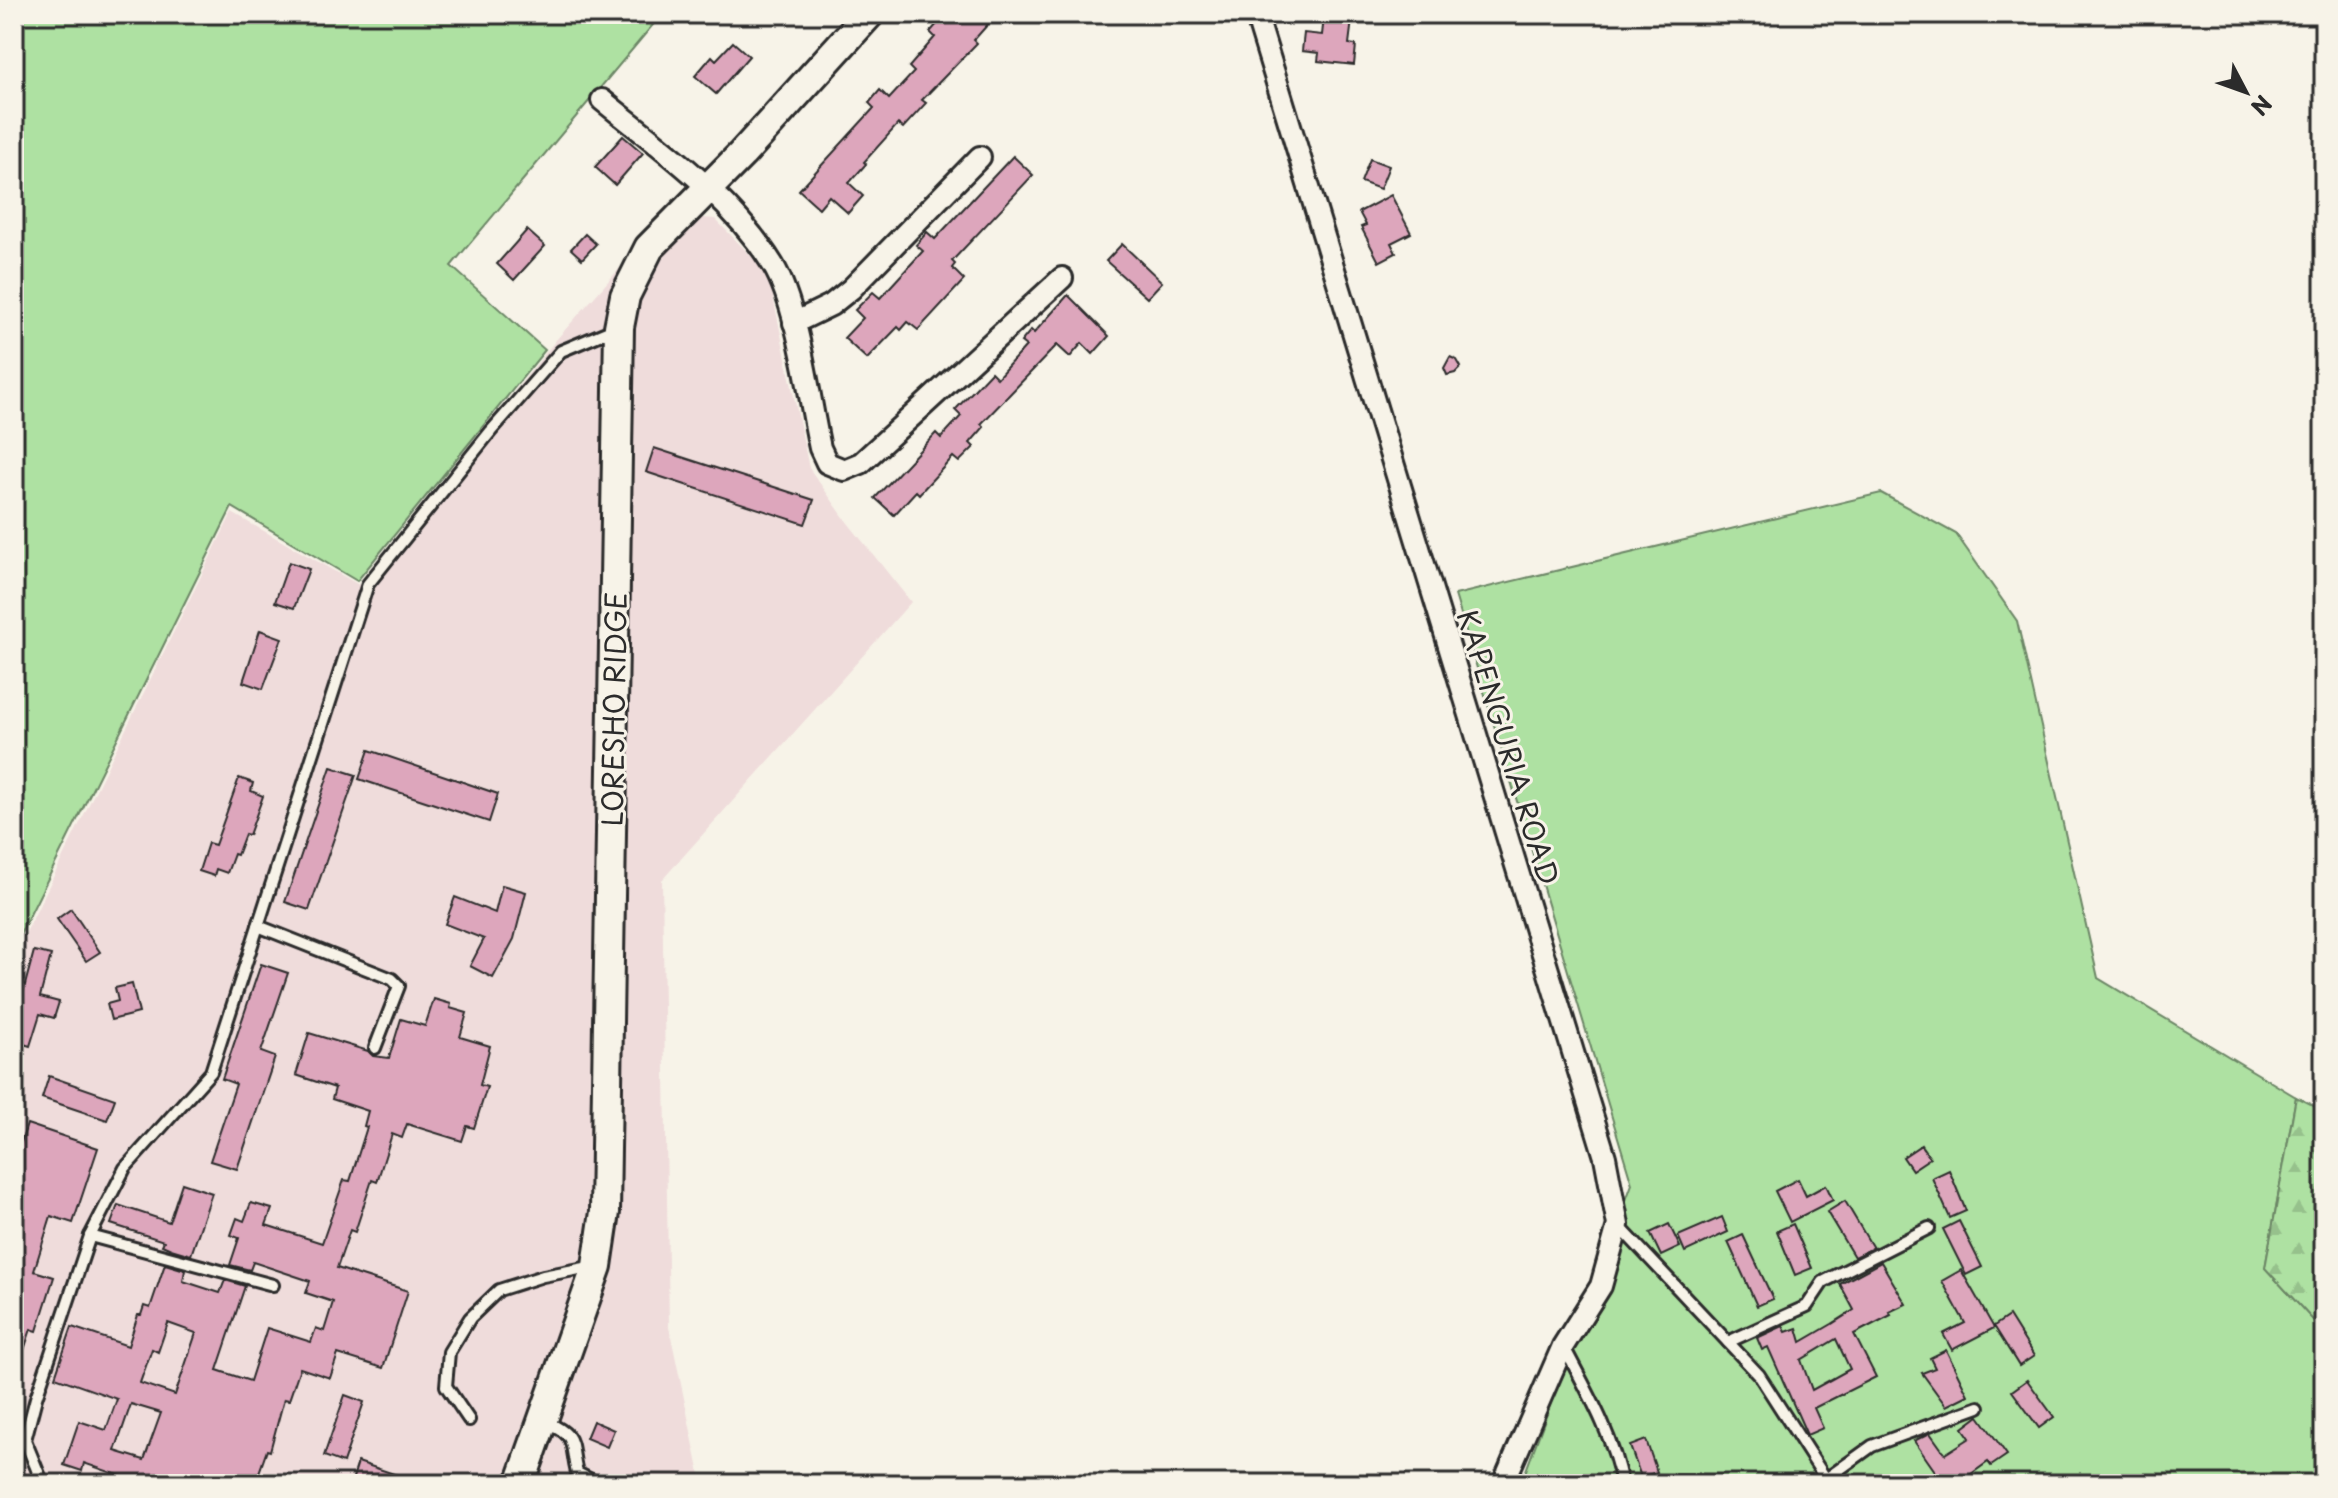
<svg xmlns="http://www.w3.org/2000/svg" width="2338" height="1498" viewBox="0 0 2338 1498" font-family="'Playpen Sans',sans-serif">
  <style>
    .built { fill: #efdcdb }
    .grass { fill: #aee1a2; stroke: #6c8666; stroke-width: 2 }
    .forest { fill: url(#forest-firs); stroke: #6c8666; stroke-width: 2 }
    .building { fill: #dda6bc; stroke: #2b2b2b; stroke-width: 2; fill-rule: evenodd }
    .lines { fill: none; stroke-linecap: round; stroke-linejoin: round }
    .lane-casing { stroke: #2b2b2b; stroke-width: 16 }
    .street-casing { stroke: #2b2b2b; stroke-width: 26 }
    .secondary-casing { stroke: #2b2b2b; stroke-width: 34 }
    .lane { stroke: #f7f3e8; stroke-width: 10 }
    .street { stroke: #f7f3e8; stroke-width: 20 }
    .secondary { stroke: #f7f3e8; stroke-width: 28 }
    .labels { text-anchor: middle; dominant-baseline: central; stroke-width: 6; stroke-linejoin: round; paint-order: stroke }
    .street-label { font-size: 28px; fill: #2b2b2b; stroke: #f7f3e8 }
  </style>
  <defs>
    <pattern id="forest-firs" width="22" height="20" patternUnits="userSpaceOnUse" patternTransform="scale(2)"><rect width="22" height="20" fill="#aee1a2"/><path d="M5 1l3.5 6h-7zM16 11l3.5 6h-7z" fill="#96c18c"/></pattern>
  </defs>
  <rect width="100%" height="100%" fill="#f7f3e8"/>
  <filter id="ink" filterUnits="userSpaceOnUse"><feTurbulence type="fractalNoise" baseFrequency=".0125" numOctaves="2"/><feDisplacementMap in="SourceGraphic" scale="16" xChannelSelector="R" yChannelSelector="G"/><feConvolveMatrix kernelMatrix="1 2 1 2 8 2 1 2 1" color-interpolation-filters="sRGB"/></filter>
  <g filter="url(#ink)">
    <polygon class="built" points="674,207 681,216 715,219 768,273 809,468 848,523 911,602 662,880 669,1327 702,1484 14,1484 14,957 232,513 359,585 556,340"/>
    <g class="grass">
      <polygon points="14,14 662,14 451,266 545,350 357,581 232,507 14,947"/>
      <polygon points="1881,493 1956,534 2017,621 2098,978 2296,1097 2265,1268 2324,1332 2322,1484 1521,1484 1632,1184 1455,595"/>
    </g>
    <polygon class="forest" points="2296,1097 2324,1111 2324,1332 2265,1268"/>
    <g class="building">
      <polygon points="946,14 979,14 989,23 974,40 977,43 922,100 926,103 903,128 898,124 864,162 866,164 849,183 863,196 848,213 829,196 819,208 799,190 874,108 869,103 880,90 889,99 914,72 909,67 935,37 930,32"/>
      <polygon points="1324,17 1352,20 1349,44 1356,45 1354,65 1318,61 1319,53 1302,51 1304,33 1322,35"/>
      <polygon points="733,42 749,56 716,94 695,76 712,56 716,60"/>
      <polygon points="623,136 643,153 615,185 595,167"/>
      <polygon points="1013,156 1033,175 952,261 955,264 952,268 964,280 918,330 908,322 901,330 898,327 867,359 844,338 863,318 855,310 873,292 880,298 923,251 916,245 927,232 935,239"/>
      <polygon points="1370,159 1389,166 1380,189 1361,182"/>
      <polygon points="1391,195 1411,233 1391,243 1396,253 1379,262 1361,227 1366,225 1359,212"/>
      <polygon points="527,230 545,246 514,280 497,264"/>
      <polygon points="585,234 596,244 582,259 571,249"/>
      <polygon points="1122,244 1162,282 1147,298 1106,261"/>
      <polygon points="1068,295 1109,336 1093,354 1082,343 1070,357 1057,345 981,424 984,427 970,443 974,447 959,462 953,457 919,494 916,491 894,515 875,498 936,433 941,438 961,416 955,410 991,372 997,378 1026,346 1021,342 1031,330 1034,333"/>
      <polygon points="1450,357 1457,360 1461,367 1455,373 1447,375 1444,368"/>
      <polygon points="654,448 814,500 805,524 646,472"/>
      <polygon points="289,562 309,569 294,608 275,602"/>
      <polygon points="260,630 282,638 263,689 243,682"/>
      <polygon points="369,750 498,794 489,822 359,779"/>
      <polygon points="331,767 356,775 309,910 285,902"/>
      <polygon points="239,778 253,783 251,791 263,796 249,835 245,834 237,855 234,854 227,873 216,869 214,876 199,871 208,843 215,845"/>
      <polygon points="502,885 526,892 514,939 493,978 470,966 484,939 445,924 455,897 495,913"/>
      <polygon points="71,909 100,952 86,961 57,919"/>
      <polygon points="34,951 51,955 40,997 59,1002 54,1018 40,1014 30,1046 14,1041 14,1026"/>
      <polygon points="261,964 288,973 261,1052 275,1057 237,1169 210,1161 236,1084 222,1079"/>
      <polygon points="132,984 139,1013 111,1020 107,1004 118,1001 115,988"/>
      <path d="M434,999L451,1004L450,1008L467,1013L460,1037L490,1046L480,1085L487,1087L474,1128L467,1126L462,1141L407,1124L402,1138L392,1134L377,1182L372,1180L355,1232L350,1230L337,1268L408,1291L383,1368L338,1354L330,1378L300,1368L289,1400L284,1399L270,1451L267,1450L255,1484H133L123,1480L124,1477L84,1463L82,1471L64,1465L79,1421L106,1430L117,1399L55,1377L72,1327L128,1346L138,1315H141L144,1306L150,1308L165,1264L185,1270L183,1281L220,1293L225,1280L245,1286L217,1370L250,1381L267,1328L311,1342L316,1328L324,1331L333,1302L306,1293L310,1281L253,1262L250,1270L230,1265L239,1238L231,1235L237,1218L244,1221L251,1203L272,1209L266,1225L322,1243L344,1180L350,1181L367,1127L364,1126L368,1111L332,1099L335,1088L296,1075L309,1033L368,1051L373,1056L389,1058L401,1019L425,1026ZM168,1323L196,1333L175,1395L140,1383L152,1349L158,1352ZM131,1404L161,1413L144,1460L115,1451Z"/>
      <polygon points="49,1076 115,1099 107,1120 42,1098"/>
      <polygon points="27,1124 98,1148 73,1223 51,1216 34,1271 54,1277 37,1331 31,1329 17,1371 14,1371 14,1164"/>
      <polygon points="1921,1145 1930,1158 1912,1170 1903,1157"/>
      <polygon points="1949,1170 1966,1211 1950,1218 1932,1178"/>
      <polygon points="1798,1179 1806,1196 1826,1185 1833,1200 1790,1222 1775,1191"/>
      <polygon points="182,1183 212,1193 191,1255 171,1249 162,1245 164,1241 111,1224 118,1205 169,1222"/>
      <polygon points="1845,1201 1873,1248 1854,1257 1827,1212"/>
      <polygon points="1722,1217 1728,1232 1685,1252 1678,1236"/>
      <polygon points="1959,1221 1982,1267 1966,1275 1943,1229"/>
      <polygon points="1669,1224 1680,1247 1661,1256 1650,1233"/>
      <polygon points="1793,1224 1812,1268 1795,1275 1777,1231"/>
      <polygon points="1743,1235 1773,1299 1757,1306 1728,1242"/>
      <path d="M1881,1262L1906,1304L1889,1312L1891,1315L1854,1334L1876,1377L1814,1408L1823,1428L1807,1435L1768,1347L1762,1350L1757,1338L1783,1326L1786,1332L1797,1328L1801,1342L1832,1324L1854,1310L1840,1284ZM1836,1339L1850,1369L1812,1390L1801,1360Z"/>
      <polygon points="1961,1270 1994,1328 1952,1350 1943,1334 1965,1323 1942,1281"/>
      <polygon points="2009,1316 2034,1356 2019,1366 1994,1326"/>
      <polygon points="1946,1350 1968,1395 1946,1406 1922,1373 1935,1368 1930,1358"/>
      <polygon points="2027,1380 2054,1417 2039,1428 2012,1391"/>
      <polygon points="345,1395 364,1402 343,1463 324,1456"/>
      <polygon points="1979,1416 2007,1455 1991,1466 1988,1462 1957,1484 1944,1484 1914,1441 1930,1433 1945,1454 1970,1438 1963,1428"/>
      <polygon points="593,1421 614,1430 607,1447 586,1438"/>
      <polygon points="1646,1440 1657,1472 1641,1477 1630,1446"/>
      <polygon points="358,1462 415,1481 415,1484 351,1484"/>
    </g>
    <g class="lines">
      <defs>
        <g id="lane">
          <polyline points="258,926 392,979 399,986 375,1048"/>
          <polyline points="1619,1226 1759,1375 1829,1484"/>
          <polyline points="90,1236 273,1285"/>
          <polyline points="1728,1342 1807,1306 1823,1282 1929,1228"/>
          <path d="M1564,1347C1587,1391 1613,1435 1622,1484"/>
          <polyline points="469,1420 446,1386 449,1352 470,1318 499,1290 543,1276 595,1266"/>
          <path d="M545,1421C579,1437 569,1441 577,1473L599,1484"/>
          <polyline points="1826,1479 1872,1446 1979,1407"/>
          <polyline points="43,1484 25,1440 36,1398 90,1236 125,1168 211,1072 368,584 491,431 561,351 616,328"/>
        </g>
        <g id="street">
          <polyline points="1256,14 1605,1157 1618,1225 1601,1286 1563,1346 1503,1484"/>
          <path d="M602,100C662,149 731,197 773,265C798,306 809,398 820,448L827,463L844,470L861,463L1062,278"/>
          <polyline points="794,323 831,305 851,289 980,157"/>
        </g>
        <polyline id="secondary" points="520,1484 597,1266 605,1212 619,327 625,296 649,248 742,154 869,14"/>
      </defs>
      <use href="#lane" class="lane-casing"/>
      <use href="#street" class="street-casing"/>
      <use href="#secondary" class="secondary-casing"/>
      <use href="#lane" class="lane"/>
      <use href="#street" class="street"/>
      <use href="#secondary" class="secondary"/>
    </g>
  </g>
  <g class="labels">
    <g class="street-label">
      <text transform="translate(613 709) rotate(-89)">LORESHO RIDGE</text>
      <text transform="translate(1509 747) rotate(73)">KAPENGURIA ROAD</text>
    </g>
  </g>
  <rect width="2338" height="1498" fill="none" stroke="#f7f3e8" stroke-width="48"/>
  <rect x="24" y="24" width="2290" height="1450" fill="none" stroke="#2b2b2b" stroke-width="3" filter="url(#ink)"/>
  <g transform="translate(2246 92) rotate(131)" stroke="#f7f3e8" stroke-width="6" paint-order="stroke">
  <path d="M0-6L14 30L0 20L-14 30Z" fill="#2b2b2b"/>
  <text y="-12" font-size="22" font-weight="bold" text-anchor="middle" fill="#2b2b2b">N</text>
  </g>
</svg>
